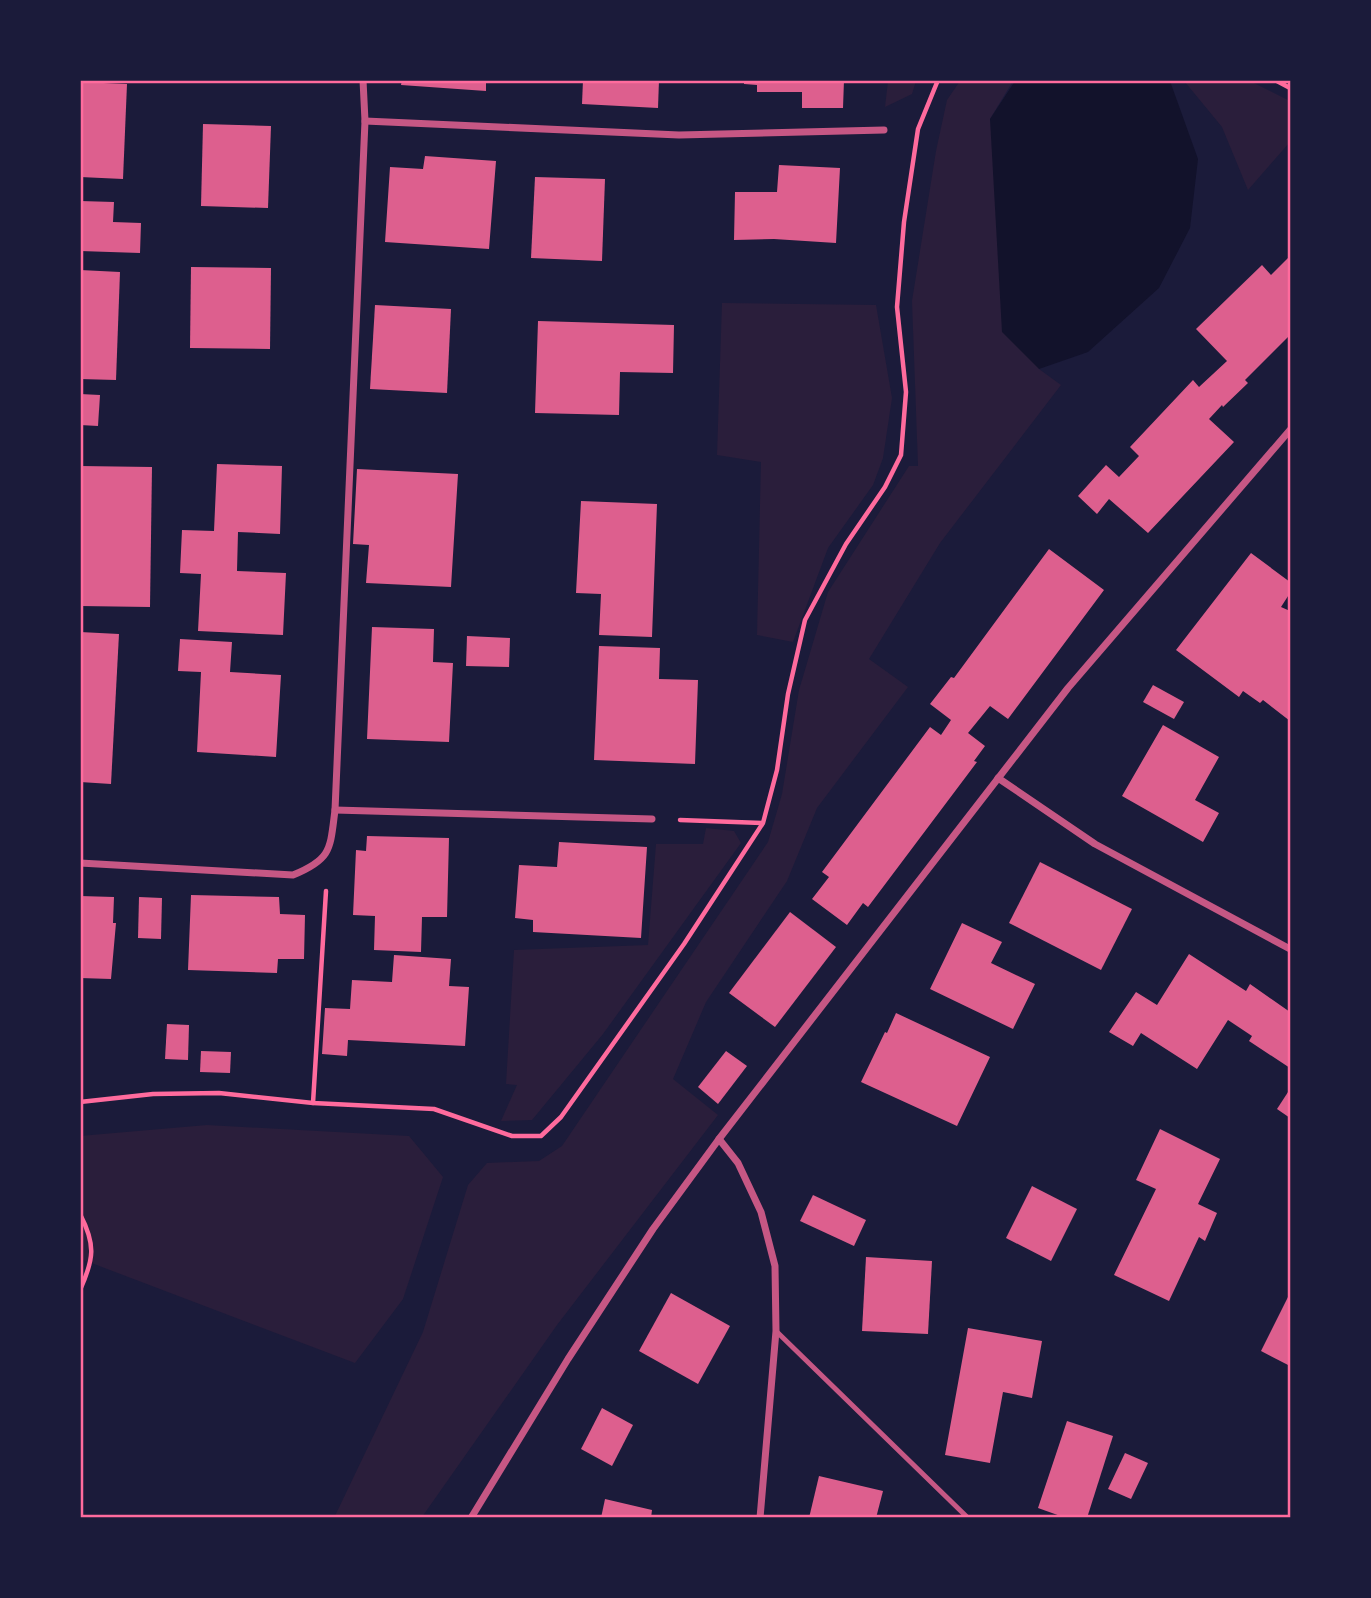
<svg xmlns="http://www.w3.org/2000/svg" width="1371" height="1598" viewBox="0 0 1371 1598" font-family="Ubuntu,sans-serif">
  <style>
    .green { fill: #2a1e3b }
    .water { fill: #12122b }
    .building { fill: #dd5f8e }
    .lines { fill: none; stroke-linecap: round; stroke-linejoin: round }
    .path { stroke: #ff6b9d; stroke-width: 4.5 }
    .service { stroke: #c65784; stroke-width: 5 }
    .minor { stroke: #c65784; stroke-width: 7 }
    .neatline { fill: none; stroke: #ff6b9d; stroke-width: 2.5 }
  </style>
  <rect width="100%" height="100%" fill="#1b1b3a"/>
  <g class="green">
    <polygon points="888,81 888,80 916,81 912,94 885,107"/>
    <polygon points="960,81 1013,81 990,119 1039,369 1061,385 940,543 869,659 908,687 817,808 787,881 706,1002 673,1079 718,1115 557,1325 422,1517 334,1518 423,1332 468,1185 487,1163 539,1161 562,1146 768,842 782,794 799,690 828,592 909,466 918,466 912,301 936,151 947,100"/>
    <polygon points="1178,81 1250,81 1290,101 1290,142 1248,190 1222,127 1185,82"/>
    <polygon points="722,303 876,305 892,398 883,458 873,485 828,548 793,642 757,635 761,462 717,455"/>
    <polygon points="706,828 734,831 741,843 603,1034 532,1120 501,1121 517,1085 506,1084 514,950 648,945 656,844 703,844"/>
    <polygon points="207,1125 409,1136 443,1177 403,1299 355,1363 81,1259 80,1136"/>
  </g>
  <polygon class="water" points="1015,81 1170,81 1198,159 1190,228 1159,288 1088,352 1039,369 1002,332 990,119"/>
  <g class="building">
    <polygon points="402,80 486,80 486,91 401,85"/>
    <polygon points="583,80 659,80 658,108 582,104"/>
    <polygon points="744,80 844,80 843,108 802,108 802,92 757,92 757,85 744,84"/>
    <polygon points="80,82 127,84 123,179 80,177"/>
    <polygon points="203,124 271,126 268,208 201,206"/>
    <polygon points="425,156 496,161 489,249 385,242 390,167 423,169"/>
    <polygon points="779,165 840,168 836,243 774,239 734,240 735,192 777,192"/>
    <polygon points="535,177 605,179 602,261 531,258"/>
    <polygon points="80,201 114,202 113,222 141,223 140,253 80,251"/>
    <polygon points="1290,256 1290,335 1245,380 1248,383 1223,407 1222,405 1209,419 1234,442 1148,533 1109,499 1097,514 1078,496 1106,465 1119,477 1139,456 1130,447 1193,380 1199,387 1227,361 1196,329 1262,265 1271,275"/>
    <polygon points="191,267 271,268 270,349 190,348"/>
    <polygon points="80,270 120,272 116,380 80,379"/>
    <polygon points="375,305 451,309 447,393 370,389"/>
    <polygon points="538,321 674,325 673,373 620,372 619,415 535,413"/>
    <polygon points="80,394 100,395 98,426 80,425"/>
    <polygon points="217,464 282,466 280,534 238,532 237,571 286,573 283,635 198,631 201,574 180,573 182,530 214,531"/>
    <polygon points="80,466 152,467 150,607 80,606"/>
    <polygon points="357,469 458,474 451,587 366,583 369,545 353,544"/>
    <polygon points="581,501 657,504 652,637 599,635 601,594 576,593"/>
    <polygon points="1049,549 1104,590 1008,719 990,706 968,733 985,746 974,761 977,762 868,907 863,903 847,925 812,899 829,877 822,872 930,727 941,735 951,720 930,704 951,677 954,678"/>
    <polygon points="1251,553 1290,582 1290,593 1281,607 1290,611 1290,721 1263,700 1260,703 1243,691 1239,697 1176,650"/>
    <polygon points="372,627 434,629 433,662 453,663 449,742 367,739"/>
    <polygon points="80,632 119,634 111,784 80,782"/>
    <polygon points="467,636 510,638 509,667 466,666"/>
    <polygon points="180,639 232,642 230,672 281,675 276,757 197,752 201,672 178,671"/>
    <polygon points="599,646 660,648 659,679 698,680 695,764 594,760"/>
    <polygon points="1153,685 1184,702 1174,719 1143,702"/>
    <polygon points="1163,725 1219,757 1195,800 1219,813 1203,842 1122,796"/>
    <polygon points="367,836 449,838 447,917 422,917 421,952 374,950 375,916 353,915 356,850 366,851"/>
    <polygon points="559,842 647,847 641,938 533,932 533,920 515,918 519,865 557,867"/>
    <polygon points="1040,862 1132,909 1101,970 1009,923"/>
    <polygon points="191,895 279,897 280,914 305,915 304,959 278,959 277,973 188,970"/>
    <polygon points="80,896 114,897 113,923 116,923 111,979 80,978"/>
    <polygon points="139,897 162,898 161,939 138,938"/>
    <polygon points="790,912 836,947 775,1027 729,993"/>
    <polygon points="962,923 1002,942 991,963 1035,984 1013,1029 930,989"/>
    <polygon points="1189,954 1246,991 1250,984 1290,1012 1290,1068 1249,1041 1252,1036 1228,1020 1197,1069 1141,1033 1133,1046 1109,1032 1136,992 1157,1005"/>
    <polygon points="394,955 451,959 449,986 469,987 465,1046 348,1040 347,1056 322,1054 325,1008 350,1009 352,980 392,982"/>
    <polygon points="896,1013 990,1057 957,1126 861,1082 885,1032 887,1033"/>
    <polygon points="167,1024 189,1025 188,1060 165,1059"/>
    <polygon points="201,1051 231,1052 230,1073 200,1072"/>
    <polygon points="726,1051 747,1066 718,1104 698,1087"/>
    <polygon points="1290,1089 1290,1118 1277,1109"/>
    <polygon points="1160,1129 1220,1159 1198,1204 1217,1213 1205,1241 1199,1237 1169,1301 1114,1275 1156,1189 1136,1180"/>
    <polygon points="1032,1186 1077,1209 1051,1261 1006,1238"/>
    <polygon points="813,1195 866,1220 854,1246 800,1221"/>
    <polygon points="866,1257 932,1261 928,1334 862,1331"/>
    <polygon points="671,1293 730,1326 698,1384 639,1351"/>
    <polygon points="1290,1293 1290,1366 1261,1351"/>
    <polygon points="968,1328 1042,1341 1032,1398 1003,1392 990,1463 945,1455"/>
    <polygon points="602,1408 633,1425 612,1466 581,1449"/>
    <polygon points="1067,1421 1113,1436 1087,1518 1066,1518 1038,1508"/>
    <polygon points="1125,1453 1148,1463 1131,1499 1108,1489"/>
    <polygon points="819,1476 883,1491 876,1518 809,1518"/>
    <polygon points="605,1499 652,1510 651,1518 601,1518"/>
  </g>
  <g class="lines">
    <g class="path">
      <polyline points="1275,80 1290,88"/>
      <polyline points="680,820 762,823"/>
      <polyline points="80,1102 153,1094 219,1093 313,1103 434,1109 512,1136 541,1136 561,1117 684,944 763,823 777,770 788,694 805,620 846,544 885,487 901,455 906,392 897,307 904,222 918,129 938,80"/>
      <polyline points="313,1103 326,891"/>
      <path d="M80,1214C96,1245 94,1259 80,1290"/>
    </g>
    <polyline class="service" points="776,1331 968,1518"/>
    <g class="minor">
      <polyline points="365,121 679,135 884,130"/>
      <polyline points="998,778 1095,844 1290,949"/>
      <polyline points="335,810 652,819"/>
      <path d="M80,863L293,875C332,859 330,849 335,810L365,121L363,80"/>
      <polyline points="719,1139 738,1163 761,1212 775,1266 776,1331 760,1518"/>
      <polyline points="471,1518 568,1359 653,1229 719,1139 1068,688 1290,430"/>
    </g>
  </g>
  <rect width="1371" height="1598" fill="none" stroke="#1b1b3a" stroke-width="164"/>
  <rect x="82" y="82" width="1207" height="1434" class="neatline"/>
</svg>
